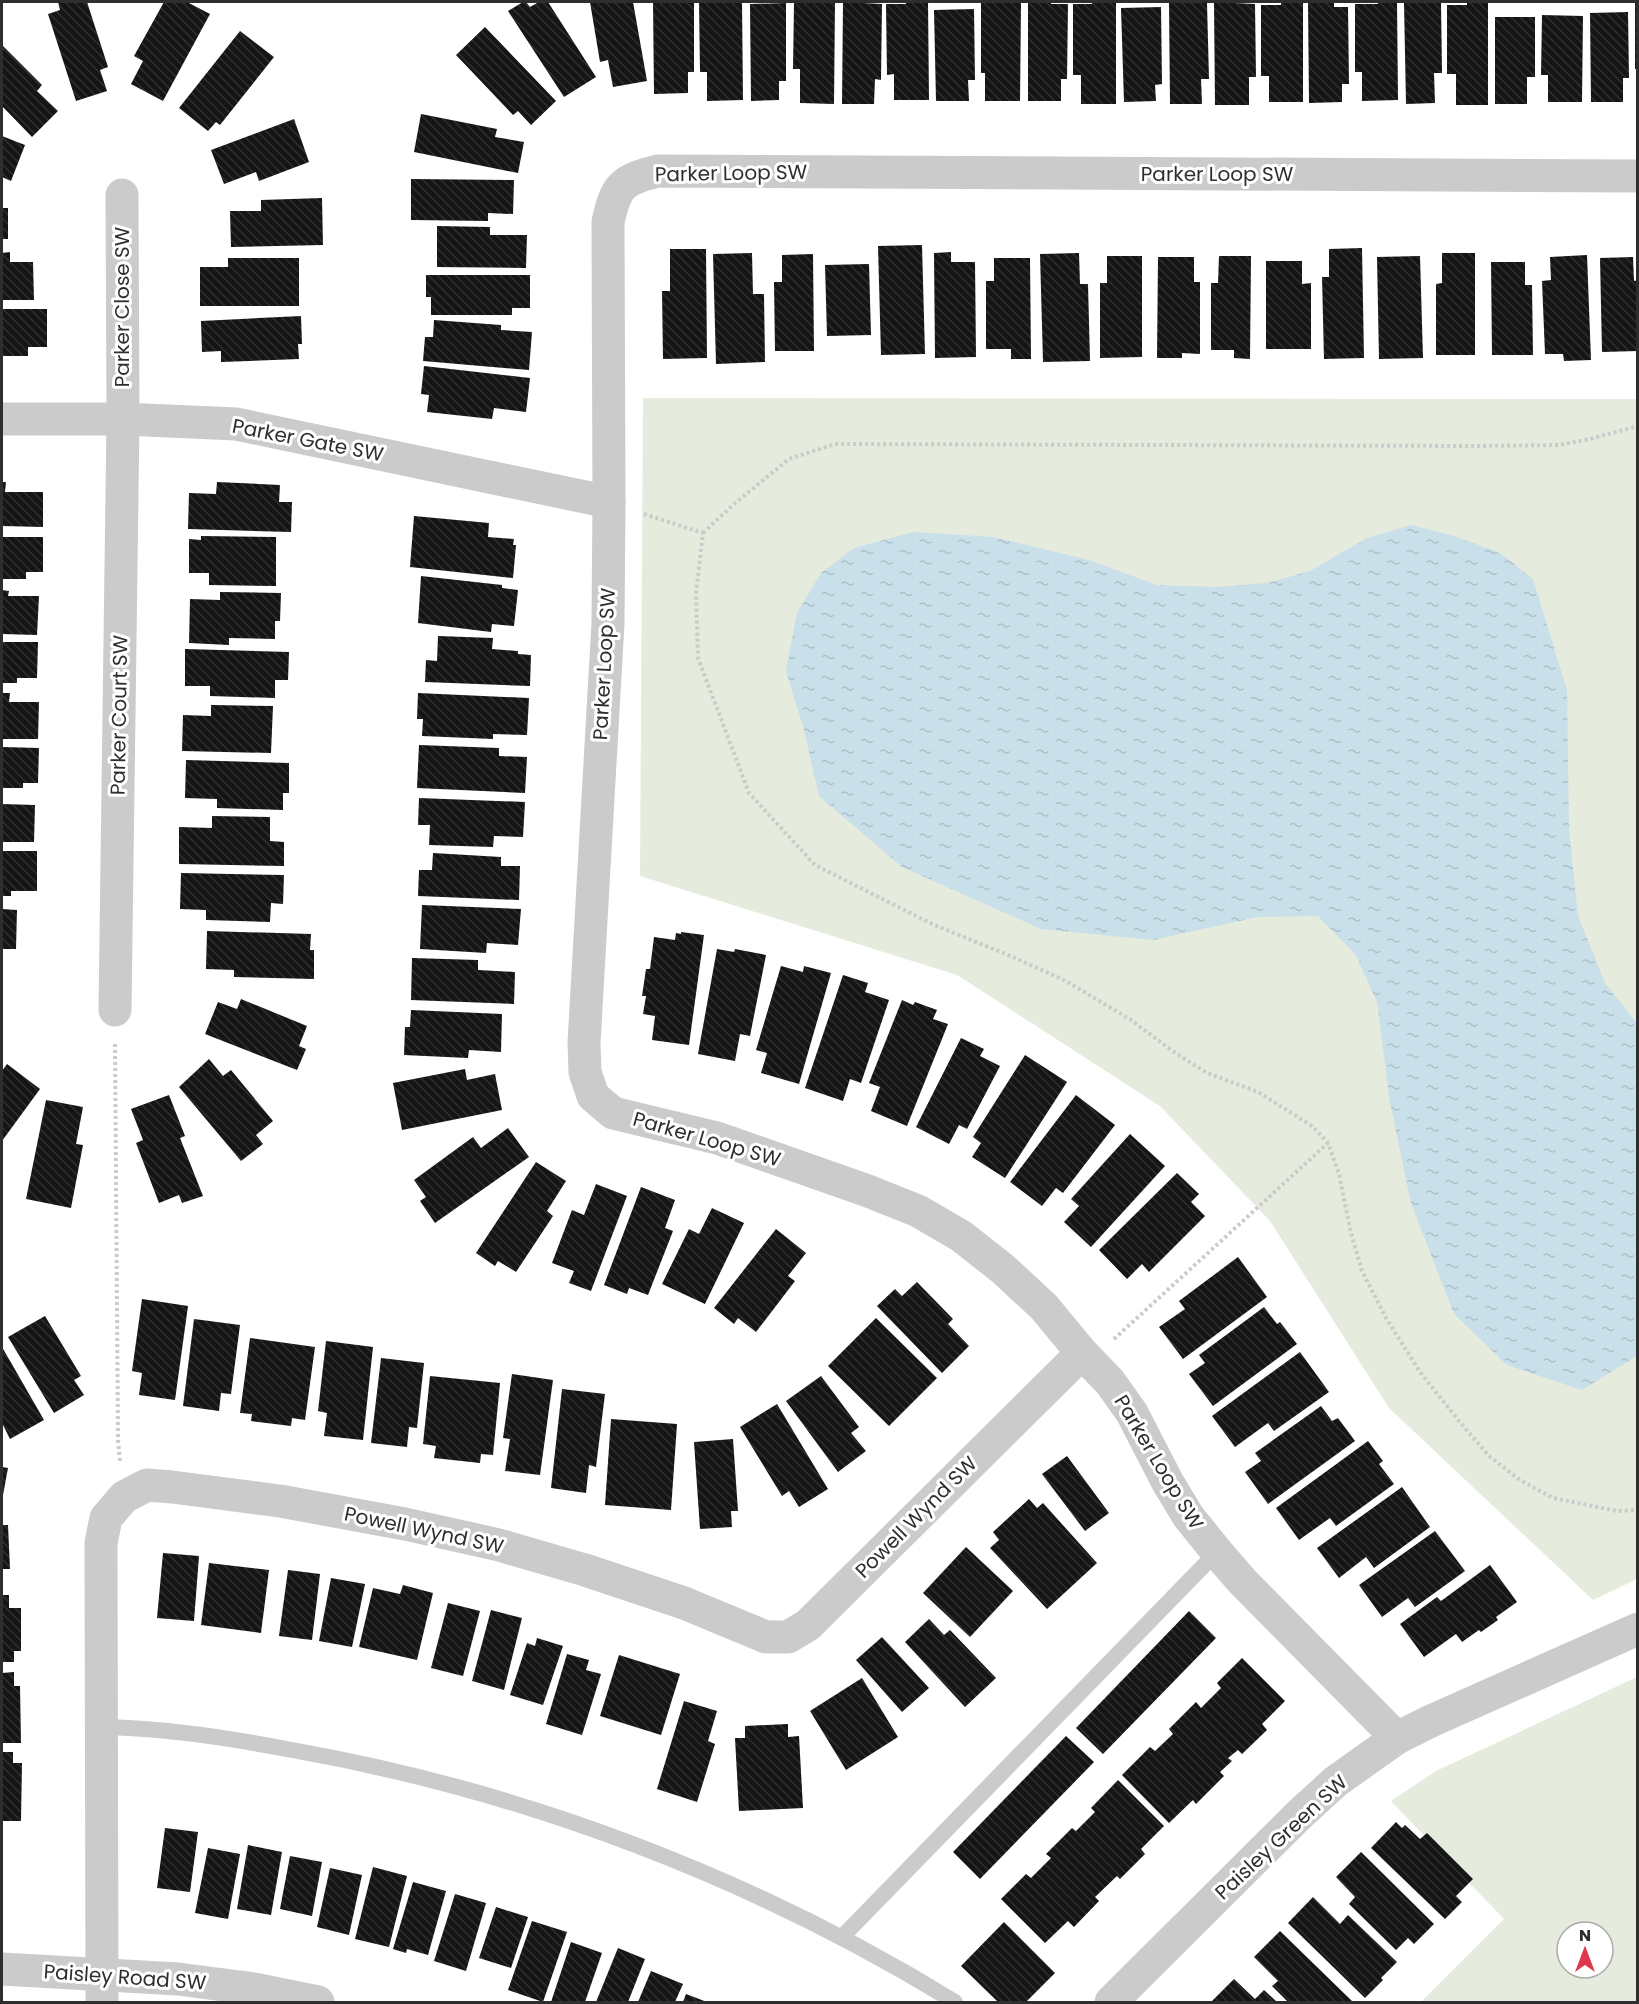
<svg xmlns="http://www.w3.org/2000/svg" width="1639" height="2004" viewBox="0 0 1639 2004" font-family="Poppins,sans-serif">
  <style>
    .green { fill: #e5ebdd; fill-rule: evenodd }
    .water { fill: url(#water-ripples) }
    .building { fill: url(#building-back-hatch) }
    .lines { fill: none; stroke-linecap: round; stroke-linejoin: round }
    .path { stroke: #cbcbcb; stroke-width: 4; stroke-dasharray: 3 3; stroke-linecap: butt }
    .lane { stroke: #cbcbcb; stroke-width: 16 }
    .street { stroke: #cbcbcb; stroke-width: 33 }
    .labels { text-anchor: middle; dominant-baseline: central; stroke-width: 6; stroke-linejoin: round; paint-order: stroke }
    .street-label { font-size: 20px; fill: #2e2e2e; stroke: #fff }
  </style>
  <defs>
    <pattern id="water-ripples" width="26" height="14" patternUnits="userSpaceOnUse" patternTransform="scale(1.5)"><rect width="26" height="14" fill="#c9dfea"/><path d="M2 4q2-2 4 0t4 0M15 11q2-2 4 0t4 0" fill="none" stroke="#adc0c9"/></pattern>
    <pattern id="building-back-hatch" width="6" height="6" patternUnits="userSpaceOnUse" patternTransform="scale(1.5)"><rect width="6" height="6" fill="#151515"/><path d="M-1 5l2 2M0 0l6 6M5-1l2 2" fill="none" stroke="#2f2f2f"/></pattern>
  </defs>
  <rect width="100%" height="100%" fill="#fff"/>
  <g class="green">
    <polygon points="643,398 1637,399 1637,1579 1593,1600 1389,1408 1270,1221 1160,1106 957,975 640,876"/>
    <path d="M1637,1677V2002H1421L1504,1919L1391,1801L1436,1771ZM1567,1932H1603V1968H1567Z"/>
  </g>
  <polygon class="water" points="1411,525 1454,536 1500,553 1533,579 1567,690 1569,830 1578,916 1605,983 1637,1023 1637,1356 1582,1390 1507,1365 1454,1314 1411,1203 1390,1102 1377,1002 1356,955 1318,916 1258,917 1153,940 1041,929 902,867 819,796 804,730 786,671 797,613 821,573 854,548 914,532 993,537 1089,560 1157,585 1216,587 1267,583 1310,571 1367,538"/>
  <g class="building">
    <polygon points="58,2 87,2 108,67 100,70 107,91 76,101 48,14 60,10"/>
    <polygon points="164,2 187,2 210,14 163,101 131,84 143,61 134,56"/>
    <polygon points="523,2 526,2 530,7 539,2 548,2 596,77 564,97 508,11"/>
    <polygon points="590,2 633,2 647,81 613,87 608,60 600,62"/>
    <polygon points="653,2 694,2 694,72 688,72 688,93 654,94"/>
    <polygon points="699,2 742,2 743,100 707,101 707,72 700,72"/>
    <polygon points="813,2 835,2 834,104 800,103 800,69 793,69 794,3"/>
    <polygon points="843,2 882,4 881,80 875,79 874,104 842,104"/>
    <polygon points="906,2 928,2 929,100 894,100 894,74 887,75 886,4 906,4"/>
    <polygon points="981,2 1021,2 1020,101 985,101 985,73 981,73"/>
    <polygon points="1028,2 1051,2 1051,4 1068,4 1067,79 1061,79 1061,101 1028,101"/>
    <polygon points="1092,2 1116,2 1116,104 1081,104 1081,75 1073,75 1073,4 1092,4"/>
    <polygon points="1169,2 1207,3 1209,79 1201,79 1202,104 1170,104"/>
    <polygon points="1214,2 1255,4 1256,77 1249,77 1249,105 1215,105"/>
    <polygon points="1281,2 1303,2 1303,102 1269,102 1269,76 1261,76 1261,5 1281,5"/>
    <polygon points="1308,2 1334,2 1334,7 1348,7 1349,84 1342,84 1342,102 1309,103"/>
    <polygon points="1378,2 1397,2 1398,100 1362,101 1362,72 1355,72 1355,4 1378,4"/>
    <polygon points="1467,2 1488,2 1488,105 1456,105 1456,74 1447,74 1447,5 1467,5"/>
    <rect x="1635" y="2" width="3" height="67"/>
    <polygon points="786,3 786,81 779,81 779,100 751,101 750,4"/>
    <polygon points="1404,3 1441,3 1442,73 1434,73 1435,103 1406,104"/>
    <polygon points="1161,7 1162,84 1155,85 1156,101 1124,102 1121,8"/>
    <polygon points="974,9 975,80 968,80 969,101 936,101 934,10"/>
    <polygon points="1628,12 1629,78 1623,78 1623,102 1591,102 1590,13"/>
    <polygon points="1542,15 1583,16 1582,102 1548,102 1548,75 1541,75"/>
    <polygon points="1495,17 1535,17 1535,77 1527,77 1527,104 1495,104"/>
    <polygon points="485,27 556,101 531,125 518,111 513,115 456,55"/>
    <polygon points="240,31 274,57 220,125 216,122 208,131 179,108"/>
    <polygon points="2,45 42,85 37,91 58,111 32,137 2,106"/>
    <polygon points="421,114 497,129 495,137 524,142 518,173 414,152"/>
    <polygon points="294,119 309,162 259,181 256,172 224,184 211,150"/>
    <polygon points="2,136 25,145 11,181 2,177"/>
    <polygon points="411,179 514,180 513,214 488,213 488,221 411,220"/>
    <polygon points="322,198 323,245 231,247 230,211 261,211 261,200"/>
    <rect x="2" y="208" width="6" height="31"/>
    <polygon points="437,226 490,227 490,235 527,235 526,268 437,267"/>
    <polygon points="922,245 925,354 881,355 878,246"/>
    <polygon points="1362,248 1364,358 1324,359 1322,277 1329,277 1329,249"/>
    <polygon points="670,249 706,249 707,358 663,359 662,291 670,291"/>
    <polygon points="10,252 10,262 33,262 34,300 2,300 2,253"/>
    <polygon points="951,252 951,262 975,262 976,357 935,358 934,253"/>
    <polygon points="752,253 753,294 764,294 765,362 716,364 713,254"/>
    <polygon points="1079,253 1080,284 1088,284 1090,361 1043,362 1040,254"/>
    <polygon points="1442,253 1475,253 1475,355 1436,355 1436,284 1442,283"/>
    <polygon points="813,254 814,351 775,351 774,282 782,282 782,255"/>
    <polygon points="1587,255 1591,360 1564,361 1563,354 1545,354 1542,281 1551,280 1550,257"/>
    <polygon points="1107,256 1142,256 1142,357 1100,358 1100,283 1107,283"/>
    <polygon points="1219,256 1251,256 1250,359 1234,358 1234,350 1211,350 1211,283 1218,283"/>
    <polygon points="1420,256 1423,358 1379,359 1377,257"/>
    <polygon points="1158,257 1194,257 1194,282 1200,282 1200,354 1182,353 1182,358 1157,358"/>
    <polygon points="1633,257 1634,281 1638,280 1638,351 1602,352 1600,258"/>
    <polygon points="228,258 299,258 299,306 200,306 200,267 228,267"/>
    <polygon points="994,258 1030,258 1031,359 1011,359 1011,349 986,349 986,281 994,281"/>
    <polygon points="1266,261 1302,261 1302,284 1311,283 1311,349 1266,349"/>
    <polygon points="1491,262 1525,262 1525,285 1532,285 1533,355 1492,355"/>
    <polygon points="869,264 871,335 827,336 825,265"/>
    <polygon points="426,275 530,275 530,308 512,308 512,315 431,315 431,297 426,297"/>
    <polygon points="2,309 47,309 47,347 28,347 28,356 2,356"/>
    <polygon points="301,316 302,344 298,344 299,359 221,362 221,351 202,352 201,321"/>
    <polygon points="434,320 501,325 501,330 532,332 529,370 423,361 425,337 433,337"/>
    <polygon points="424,366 530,378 526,412 494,408 492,419 427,412 429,395 421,394"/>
    <polygon points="2,482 6,482 5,492 43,492 43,527 2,526"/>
    <polygon points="217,482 280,485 279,502 292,502 291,532 188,529 189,493 216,494"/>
    <polygon points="414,516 489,523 488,537 514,539 513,545 516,545 513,578 410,567"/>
    <polygon points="201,536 276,537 276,586 209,585 209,573 189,573 189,539 201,540"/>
    <polygon points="2,537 43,537 43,572 26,572 26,579 2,579"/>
    <polygon points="421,576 502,585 502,588 518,590 514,626 492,624 491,632 418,623"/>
    <polygon points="2,590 9,591 8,596 39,596 37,635 2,634"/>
    <polygon points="220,592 281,593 280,621 275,621 275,639 229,638 229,645 189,643 190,599 220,600"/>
    <polygon points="438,636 493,638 492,649 518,651 518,654 531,655 530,686 425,682 426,660 437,661"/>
    <polygon points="2,642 38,642 37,678 17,678 17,683 2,683"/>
    <polygon points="185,649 289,652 288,680 275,680 275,698 210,696 210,686 185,686"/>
    <polygon points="2,693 10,693 9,702 39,702 38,739 2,739"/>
    <polygon points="418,693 529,698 527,735 493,734 493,739 422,736 423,719 417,719"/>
    <polygon points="211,705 273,706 271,753 182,751 183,715 211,716"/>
    <polygon points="419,745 499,748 499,756 527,757 525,793 417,788"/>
    <polygon points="2,747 39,748 38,783 23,783 23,788 2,788"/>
    <polygon points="186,760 289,763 289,793 283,793 283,810 217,808 217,799 185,798"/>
    <polygon points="419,798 525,802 523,837 494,836 493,847 429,845 430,825 418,825"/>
    <polygon points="2,804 35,805 34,842 2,842"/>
    <polygon points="212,816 270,817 270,841 284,842 284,866 179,864 179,827 212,828"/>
    <polygon points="2,851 37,851 37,891 11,891 11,896 2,896"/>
    <polygon points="433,853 501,857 501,866 520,866 519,900 418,896 419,870 432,870"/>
    <polygon points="181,873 284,875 283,904 271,903 270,922 206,920 206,910 180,909"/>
    <polygon points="422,905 521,909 518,945 487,943 486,953 420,949"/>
    <polygon points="2,909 17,910 16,949 2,949"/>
    <polygon points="207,931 311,934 310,950 314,950 314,979 234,977 234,970 206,969"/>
    <polygon points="681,932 704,935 689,1045 652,1040 655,1016 643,1014 646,996 642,996 646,969 650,969 654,937 675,940 676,933 681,934"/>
    <polygon points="717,949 734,952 735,949 766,955 750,1036 740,1034 735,1061 698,1054"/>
    <polygon points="412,958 478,960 478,970 515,972 514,1004 411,1000"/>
    <polygon points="781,966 803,972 804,966 831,973 799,1084 761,1073 767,1053 756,1050"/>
    <polygon points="843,975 868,983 865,992 889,1000 861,1083 850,1079 843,1101 805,1088"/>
    <polygon points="241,999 307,1026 299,1046 306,1049 297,1070 205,1034 218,1002 237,1009"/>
    <polygon points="902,1000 913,1005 915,1002 937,1010 933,1019 948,1024 907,1126 871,1111 880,1087 869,1083"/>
    <polygon points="411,1010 502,1014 501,1052 469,1050 468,1058 404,1055 405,1027 410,1027"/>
    <polygon points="961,1038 984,1049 980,1056 1000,1066 967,1129 959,1125 949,1144 916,1127"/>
    <polygon points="1025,1055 1067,1082 1005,1178 972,1157 981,1143 973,1137"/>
    <polygon points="209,1059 223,1076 231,1070 273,1121 256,1135 263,1144 241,1161 179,1087"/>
    <polygon points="7,1064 40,1089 2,1141 2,1071"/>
    <polygon points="465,1069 467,1080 495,1074 502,1110 402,1130 393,1083"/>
    <polygon points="169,1095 185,1136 180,1138 203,1196 182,1203 179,1195 159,1203 136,1143 143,1140 131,1109"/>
    <polygon points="1076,1095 1115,1125 1063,1193 1056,1188 1042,1206 1010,1182"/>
    <polygon points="46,1100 83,1107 76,1144 83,1145 71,1208 26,1199"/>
    <polygon points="508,1128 529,1157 435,1223 420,1201 426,1197 414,1180 473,1137 481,1148"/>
    <polygon points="1130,1134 1165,1166 1091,1247 1064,1222 1079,1206 1071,1199"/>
    <polygon points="536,1162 566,1181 547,1211 553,1216 516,1272 498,1261 495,1266 476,1253"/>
    <polygon points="1177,1173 1199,1194 1191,1202 1205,1216 1149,1272 1142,1264 1127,1279 1099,1250"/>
    <polygon points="596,1184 627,1196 591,1291 569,1283 574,1271 552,1263 572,1210 584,1215"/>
    <polygon points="641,1187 675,1200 665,1228 673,1231 648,1295 629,1288 627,1294 604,1285"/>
    <polygon points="712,1208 744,1223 705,1304 662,1284 689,1229 699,1234"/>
    <polygon points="776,1229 806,1253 788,1276 795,1281 756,1332 738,1318 734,1324 714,1308"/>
    <polygon points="1238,1257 1267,1297 1183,1359 1159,1327 1185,1309 1179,1301"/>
    <polygon points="917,1282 953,1319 948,1324 969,1346 942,1373 877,1306 895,1289 902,1296"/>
    <polygon points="142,1299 188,1306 175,1400 139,1395 142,1373 132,1371"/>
    <polygon points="1264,1307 1277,1324 1280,1322 1297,1344 1213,1406 1189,1374 1205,1363 1199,1355"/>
    <polygon points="45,1316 81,1376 74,1380 84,1395 54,1413 8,1337"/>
    <polygon points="876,1318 937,1378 889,1426 828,1366"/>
    <polygon points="194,1319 240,1325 231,1394 221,1393 219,1411 183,1406"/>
    <polygon points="250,1338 315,1347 305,1420 292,1418 291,1426 251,1421 252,1414 240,1413"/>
    <polygon points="326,1341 373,1347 363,1440 324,1436 327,1413 318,1411"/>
    <polygon points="2,1347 44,1420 10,1439 2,1423"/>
    <polygon points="1300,1352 1329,1392 1274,1431 1268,1423 1235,1447 1212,1416"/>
    <polygon points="381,1358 424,1363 417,1428 409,1427 407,1447 371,1443"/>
    <polygon points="512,1374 553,1380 540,1475 505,1471 510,1439 503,1438"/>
    <polygon points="430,1376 500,1383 493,1455 481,1454 480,1463 434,1458 436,1446 423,1444"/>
    <polygon points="821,1376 859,1427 851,1433 866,1451 838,1472 786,1401"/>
    <polygon points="562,1389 605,1394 596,1467 589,1465 586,1493 551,1488"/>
    <polygon points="777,1404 828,1489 799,1507 789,1491 782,1496 740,1427"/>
    <polygon points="1321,1406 1332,1421 1338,1418 1355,1441 1268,1504 1245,1472 1261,1461 1255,1453"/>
    <polygon points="611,1419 677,1424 671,1510 605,1505"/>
    <polygon points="733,1439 738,1511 731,1511 732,1527 700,1529 694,1442"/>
    <polygon points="1368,1441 1383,1461 1379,1464 1394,1484 1336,1526 1330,1518 1299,1540 1276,1508"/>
    <polygon points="1067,1456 1109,1513 1085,1531 1042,1474"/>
    <polygon points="2,1467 8,1468 3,1495 2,1495"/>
    <polygon points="1402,1487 1430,1527 1374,1568 1366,1557 1339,1578 1317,1548"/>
    <polygon points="1029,1499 1037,1508 1043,1503 1097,1563 1047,1609 990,1548 999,1540 993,1532"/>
    <polygon points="2,1525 8,1525 10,1569 2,1569"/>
    <polygon points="1435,1531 1465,1571 1415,1607 1408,1598 1382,1617 1359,1585"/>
    <polygon points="966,1547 1013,1591 970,1637 923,1593"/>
    <polygon points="163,1553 199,1556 194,1621 157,1618"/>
    <polygon points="209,1563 269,1570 261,1633 201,1625"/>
    <polygon points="1490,1565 1517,1602 1496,1617 1498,1620 1481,1632 1479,1630 1462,1642 1456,1634 1424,1657 1400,1624 1437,1597 1441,1601"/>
    <polygon points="288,1570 320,1574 312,1640 279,1636"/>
    <polygon points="331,1578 365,1584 352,1647 319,1641"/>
    <polygon points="403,1585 433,1593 417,1660 359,1647 373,1588 400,1594"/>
    <polygon points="2,1595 9,1595 9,1608 21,1608 21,1651 14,1651 14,1662 2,1662"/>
    <polygon points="448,1603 480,1611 463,1676 431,1668"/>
    <polygon points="491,1610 522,1618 504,1690 472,1681"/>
    <polygon points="1189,1611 1216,1638 1103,1754 1076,1728"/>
    <polygon points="929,1619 944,1635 950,1630 996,1678 965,1707 905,1642"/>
    <polygon points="882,1637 929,1688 902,1712 856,1660"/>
    <polygon points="537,1638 563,1646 543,1705 510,1695 527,1643 535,1646"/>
    <polygon points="567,1654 589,1660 586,1670 601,1674 582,1735 546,1724"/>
    <polygon points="619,1655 680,1674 661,1735 600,1716"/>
    <polygon points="1242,1658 1285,1701 1262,1724 1267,1730 1242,1754 1238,1750 1228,1758 1232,1761 1220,1772 1224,1776 1196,1804 1193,1800 1169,1823 1122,1775 1150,1747 1155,1751 1173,1734 1169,1729 1196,1702 1201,1708 1221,1688 1217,1683"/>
    <polygon points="14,1672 14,1686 20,1686 21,1743 2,1743 2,1673"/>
    <polygon points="862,1678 898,1737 846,1770 810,1711"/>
    <polygon points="684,1701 717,1711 708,1741 715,1744 697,1802 657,1789"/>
    <polygon points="788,1724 788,1737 799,1736 803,1808 739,1811 735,1738 745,1738 745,1726"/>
    <polygon points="1066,1736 1094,1762 980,1879 953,1852"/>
    <polygon points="2,1752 13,1752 13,1763 22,1763 21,1821 2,1821"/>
    <polygon points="1118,1780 1164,1826 1141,1849 1145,1854 1120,1879 1117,1876 1095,1897 1099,1901 1074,1927 1068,1921 1045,1943 1001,1899 1026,1874 1031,1878 1051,1858 1046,1854 1072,1828 1076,1831 1095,1812 1091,1808"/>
    <polygon points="1396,1822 1402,1828 1405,1825 1420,1839 1427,1833 1473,1879 1456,1896 1462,1902 1445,1919 1371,1848"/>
    <polygon points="165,1828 198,1832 190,1892 157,1888"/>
    <polygon points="248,1845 282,1852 271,1915 237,1909"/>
    <polygon points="208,1848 240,1854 228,1919 195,1913"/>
    <polygon points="1361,1852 1434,1924 1414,1944 1408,1938 1396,1950 1349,1904 1355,1897 1336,1877"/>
    <polygon points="290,1856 322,1862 312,1916 280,1909"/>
    <polygon points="373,1867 407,1876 389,1947 355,1939"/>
    <polygon points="330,1868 362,1875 349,1935 317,1927"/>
    <polygon points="413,1882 446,1891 428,1955 407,1949 406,1953 393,1949"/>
    <polygon points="455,1894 486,1903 466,1971 434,1961"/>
    <polygon points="1313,1897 1340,1924 1348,1915 1397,1962 1381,1978 1383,1980 1365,1998 1288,1923"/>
    <polygon points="496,1907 528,1917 511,1968 479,1958"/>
    <polygon points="532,1921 567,1932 543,2002 508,1990"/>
    <polygon points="1004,1922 1055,1973 1026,2002 998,2002 961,1966"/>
    <polygon points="1280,1931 1353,2002 1288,2002 1272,1986 1278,1981 1254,1957"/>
    <polygon points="571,1942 602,1953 585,2002 551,2002"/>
    <polygon points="618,1948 645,1959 628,2002 596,2002"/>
    <polygon points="651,1971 683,1984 675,2002 638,2002"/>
    <polygon points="1234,1979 1255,1999 1264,1990 1277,2002 1211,2002"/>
    <polygon points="686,1994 707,2002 683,2002"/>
  </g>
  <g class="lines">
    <g class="path">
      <polyline points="644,514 703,533 696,594 698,658 749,793 815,865 932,924 1013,957 1066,981 1131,1020 1174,1052 1207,1073 1258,1092 1312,1126 1328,1143 1339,1174 1351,1233 1362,1271 1386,1318 1420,1372 1459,1421 1489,1456 1520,1480 1553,1498 1617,1511 1638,1510"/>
      <polyline points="703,533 734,504 789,459 835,444 1477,446 1559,445 1590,439 1638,426"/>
      <polyline points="115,1044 118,1440 120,1462"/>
      <polyline points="1114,1339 1328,1143"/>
    </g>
    <g class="lane">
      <path d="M102,1727C166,1728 229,1738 292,1750C525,1791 753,1878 955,2002"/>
      <polyline points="842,1937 1217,1552"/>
    </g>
    <g class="street">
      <polyline points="2,419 123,419 236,424 609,502"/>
      <polyline points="115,1010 123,419 122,195"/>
      <path d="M1397,1738L1242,1581L1217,1552L1188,1516L1167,1481L1132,1413L1110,1382L1082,1353L1044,1307L1003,1269L961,1236L918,1211L868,1191L717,1138L613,1113L593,1096L585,1072L584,1043L608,623L609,502L608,222C616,186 621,180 658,171L1638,176"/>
      <polyline points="2,1969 178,1979 254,1989 318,2002"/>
      <polyline points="102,2002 101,1543 106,1518 124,1497 147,1485 172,1487 280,1501 405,1524 499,1545 585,1570 684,1603 766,1637 788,1637 808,1625 1082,1353"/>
      <polyline points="1111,2002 1300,1814 1335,1782 1370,1757 1397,1738 1431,1721 1638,1629"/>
    </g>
  </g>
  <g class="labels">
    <g class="street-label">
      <text transform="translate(731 173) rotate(-1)">Parker Loop SW</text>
      <text x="1217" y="174">Parker Loop SW</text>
      <text transform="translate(122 307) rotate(-90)">Parker Close SW</text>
      <text transform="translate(308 440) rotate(11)">Parker Gate SW</text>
      <text transform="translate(604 664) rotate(-87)">Parker Loop SW</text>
      <text transform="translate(119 715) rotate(-89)">Parker Court SW</text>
      <text transform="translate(707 1139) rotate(16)">Parker Loop SW</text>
      <text transform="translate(1159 1462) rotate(59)">Parker Loop SW</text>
      <text transform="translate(916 1517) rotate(-45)">Powell Wynd SW</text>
      <text transform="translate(424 1530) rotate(12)">Powell Wynd SW</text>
      <text transform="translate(1281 1837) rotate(-43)">Paisley Green SW</text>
      <text transform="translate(125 1977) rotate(4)">Paisley Road SW</text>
    </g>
  </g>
  <rect width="1639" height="2004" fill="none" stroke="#2e2e2e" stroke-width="6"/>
  <g transform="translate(1585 1950)"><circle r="28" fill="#ffffff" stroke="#ababab" stroke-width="1.5"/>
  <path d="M0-4.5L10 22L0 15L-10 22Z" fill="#df374c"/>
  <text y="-9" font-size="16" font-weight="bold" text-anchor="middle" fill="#2e2e2e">N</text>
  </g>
</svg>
